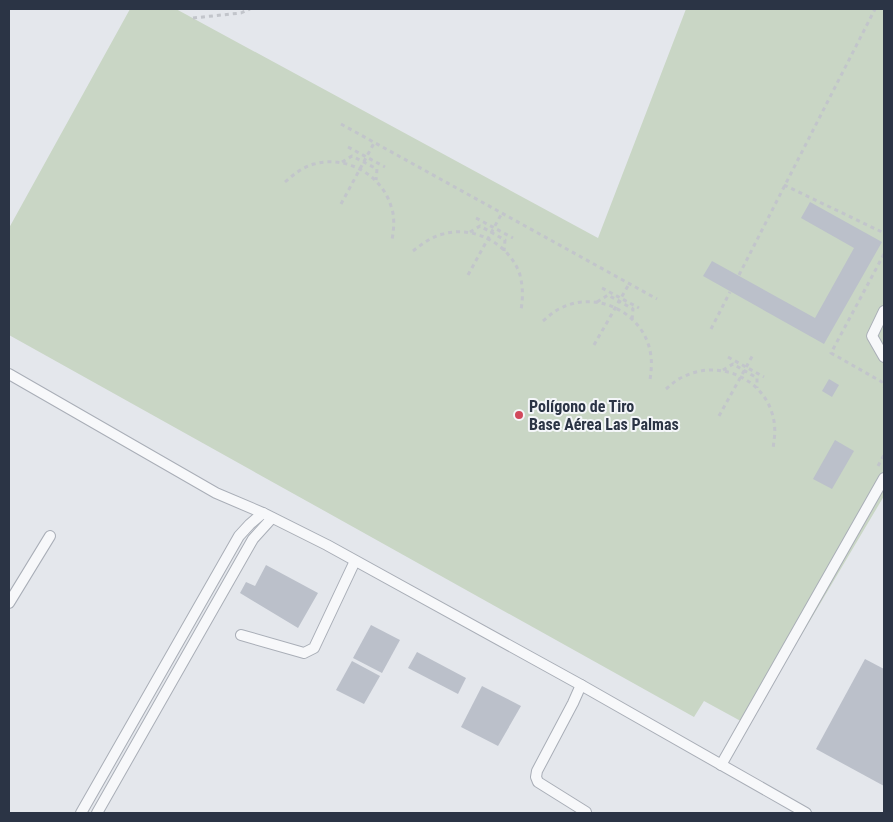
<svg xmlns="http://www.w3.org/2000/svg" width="893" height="822" viewBox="0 0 893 822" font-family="'Roboto Condensed',sans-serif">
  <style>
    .green { fill: #c9d6c5 }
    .building { fill: #bbc0ca }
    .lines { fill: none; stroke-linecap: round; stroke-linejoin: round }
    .lane-casing { stroke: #a9aeb7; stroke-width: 12 }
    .path { stroke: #c2c5cb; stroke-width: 3; stroke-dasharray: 4 4; stroke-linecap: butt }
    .lane { stroke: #f7f8fa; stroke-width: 10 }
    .poi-dot { fill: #d1495b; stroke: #f4f6f9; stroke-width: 2 }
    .labels { text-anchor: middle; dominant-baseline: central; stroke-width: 4; stroke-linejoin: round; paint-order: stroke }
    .poi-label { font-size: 16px; font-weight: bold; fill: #2b3445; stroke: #f4f6f9; text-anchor: start }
  </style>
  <rect width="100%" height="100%" fill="#e4e7ec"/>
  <polygon class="green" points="130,9 176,9 598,238 686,9 884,9 884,496 748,725 704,701 694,717 9,335 9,228"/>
  <g class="building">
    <polygon points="810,202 882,242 824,344 703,276 712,261 815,318 854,248 801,218"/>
    <polygon points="829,379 839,385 832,397 822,391"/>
    <polygon points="835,440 854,451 832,489 813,479"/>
    <polygon points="266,565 318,593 298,628 240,593 246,582 255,586"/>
    <polygon points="371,625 400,640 382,673 353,658"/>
    <polygon points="417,652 466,678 458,694 408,668"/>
    <polygon points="865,659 884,669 884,786 816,749"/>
    <polygon points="352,661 380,676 364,704 336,690"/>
    <polygon points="482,686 521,706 498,746 461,727"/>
  </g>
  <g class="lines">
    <defs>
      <g id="lane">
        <polyline points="884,311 872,336 884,357"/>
        <polyline points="9,374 216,493 263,513 327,545 581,685 806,813"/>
        <polyline points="9,603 50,536"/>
        <polyline points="241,635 304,653 314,648 355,561"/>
        <polyline points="581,685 573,703 537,771 536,777 538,782 586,812"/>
        <polyline points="721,765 884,478"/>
        <polyline points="81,813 239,536 250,524 263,513"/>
        <polyline points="97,813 253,539 272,518"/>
      </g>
    </defs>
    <use href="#lane" class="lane-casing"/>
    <g class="path">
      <polyline points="193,18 241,13 250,9"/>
      <polyline points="341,124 657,299"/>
      <polyline points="348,147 385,167"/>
      <polyline points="342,162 352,156 377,169 376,180"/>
      <path d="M285,182C294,174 303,167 314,164C346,155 381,174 391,206C395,217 394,228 392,240"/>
      <polyline points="784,185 884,233"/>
      <polyline points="341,204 374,143"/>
      <polyline points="476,218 513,238"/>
      <polyline points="470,232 480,226 505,240 504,251"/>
      <path d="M413,251C422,244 431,237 443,234C474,225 510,244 520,275C523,287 523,298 521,310"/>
      <polyline points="884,254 831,353 882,382 884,387"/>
      <polyline points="468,275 502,213"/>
      <polyline points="739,275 875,9"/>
      <polyline points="602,288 639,308"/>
      <polyline points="597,302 608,295 633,309 632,319"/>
      <path d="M543,321C549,316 554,311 561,308C599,289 647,315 651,357C652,364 651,372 650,380"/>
      <polyline points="711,329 730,292"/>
      <polyline points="594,345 629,284"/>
      <polyline points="728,357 764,377"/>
      <polyline points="723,370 733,364 757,378 757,388"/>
      <path d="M666,389C672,384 677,379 685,376C718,360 761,377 772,413C776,425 775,436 773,448"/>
      <polyline points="719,416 754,353"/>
      <polyline points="878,466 884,455"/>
    </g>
    <use href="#lane" class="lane"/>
  </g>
  <circle class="poi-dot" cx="519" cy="415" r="5"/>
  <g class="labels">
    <g class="poi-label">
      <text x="529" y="406">Polígono de Tiro<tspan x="529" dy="18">Base Aérea Las Palmas</tspan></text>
    </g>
  </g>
  <rect width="893" height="822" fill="none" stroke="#2b3445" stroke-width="20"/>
</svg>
